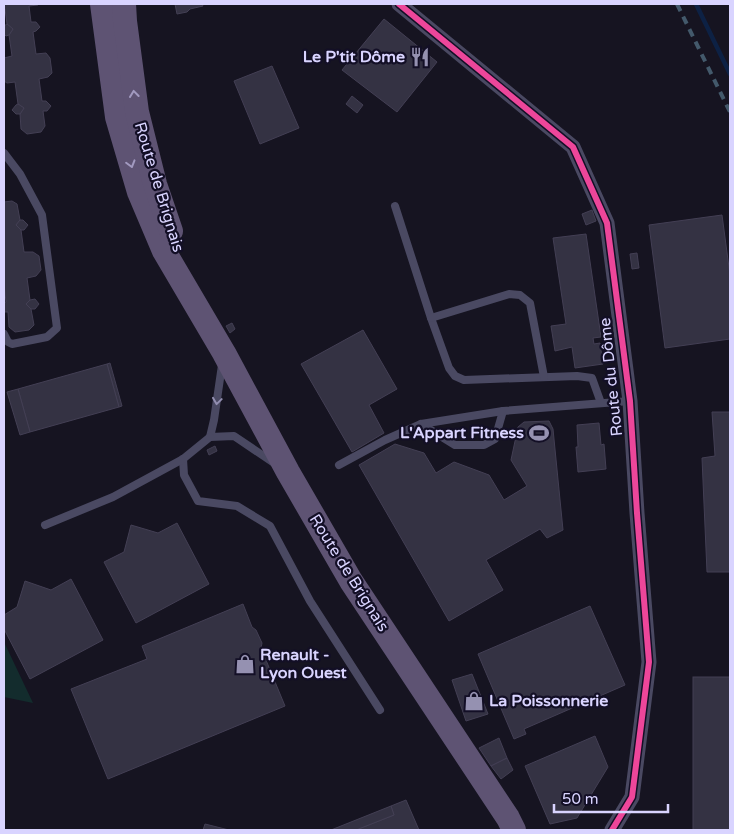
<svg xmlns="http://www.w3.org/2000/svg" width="734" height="834" viewBox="0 0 734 834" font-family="'Varela Round',sans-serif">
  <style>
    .green { fill: #132c2d }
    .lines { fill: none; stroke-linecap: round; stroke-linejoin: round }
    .stream { stroke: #0d2144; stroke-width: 4.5 }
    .building { fill: #343243; stroke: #433f54 }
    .lane { stroke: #4a4962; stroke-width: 8 }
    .street { stroke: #4a4962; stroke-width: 15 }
    .primary { stroke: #5e5373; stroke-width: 24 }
    .rail { stroke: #43596b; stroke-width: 4; stroke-dasharray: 8 6; stroke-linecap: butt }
    .cycleway-casing { stroke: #130f26; stroke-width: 9 }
    .cycleway { stroke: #ed469a; stroke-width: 6 }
    .oneway { stroke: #a29ac0 }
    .oneway2 { stroke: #928eb0 }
    .labels { text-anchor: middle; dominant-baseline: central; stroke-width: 4.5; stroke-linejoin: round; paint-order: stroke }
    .poi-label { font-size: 16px; font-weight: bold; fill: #d9d4ff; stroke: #130f26; text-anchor: end }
    .street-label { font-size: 16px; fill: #d9d4ff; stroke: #130f26 }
  </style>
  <rect width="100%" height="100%" fill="#161421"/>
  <polygon class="green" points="4,642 33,703 4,697"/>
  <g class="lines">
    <polyline class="stream" points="696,4 730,74"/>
  </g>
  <g class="building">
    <polygon points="4,4 39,4 38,5 29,6 31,22 36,22 40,27 36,31 33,32 36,54 46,53 50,58 52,73 48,77 39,79 42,101 46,101 51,106 47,111 43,111 45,126 41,132 27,134 21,129 20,114 24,108 18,104 15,82 7,83 4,81 4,58 12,56 9,35 13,29 7,24 5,9 4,9"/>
    <polygon points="175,4 202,4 203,6 190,9 187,12 177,14"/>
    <polygon points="384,19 437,62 397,112 342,70"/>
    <polygon points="7,24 13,29 9,35 6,36 4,34 4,26"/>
    <polygon points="272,66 299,128 260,144 234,81"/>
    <polygon points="352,96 363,105 357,113 346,104"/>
    <polygon points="18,104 24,108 20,114 16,114 12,110 16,105"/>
    <polygon points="12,201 17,204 20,220 16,225 21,230 24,252 33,252 39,256 41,270 36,276 27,278 30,300 26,304 31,309 34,325 29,330 15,332 9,327 8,312 4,312 4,303 6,302 4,284 4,202"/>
    <polygon points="592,210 596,221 586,225 582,214"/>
    <polygon points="722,215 730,275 730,339 665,348 649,225"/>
    <polygon points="20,220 23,220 28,225 24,230 21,230 16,225"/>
    <polygon points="586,234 601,337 593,338 594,344 600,343 603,364 575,368 572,347 555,351 551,326 566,324 553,238"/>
    <polygon points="637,253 639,268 632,269 630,254"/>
    <polygon points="35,299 39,304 35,309 31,309 26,304 30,300"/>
    <polygon points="232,323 235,329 230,333 226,326"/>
    <polygon points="363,330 397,389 369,405 384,433 352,452 301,364"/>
    <polygon points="110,363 122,406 119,407 107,364"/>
    <polygon points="107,364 119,407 30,432 18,389"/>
    <polygon points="18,389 30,432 20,435 7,392"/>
    <polygon points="712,412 730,412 730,572 707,572 702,458 715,456"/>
    <polygon points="549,421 553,429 563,530 547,538 540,529 486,560 503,590 449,621 359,465 395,444 424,453 436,473 454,462 489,475 504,500 527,486 511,460 518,427 524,422"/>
    <polygon points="599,423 601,445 604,444 606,469 578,472 576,447 578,447 577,425"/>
    <polygon points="215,446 217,451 209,455 207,450"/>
    <polygon points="177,523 209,584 136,623 104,562 124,552 131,525 158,533"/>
    <polygon points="71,579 103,640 30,679 4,629 4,615 17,607 25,581 51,590"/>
    <polygon points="243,604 252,627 256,630 262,643 261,648 285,706 108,779 71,689 147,659 142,646"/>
    <polygon points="590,606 625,685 524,729 526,734 514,739 478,654"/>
    <polygon points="472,674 488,714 466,721 452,680"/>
    <rect x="693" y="677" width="37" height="153"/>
    <polygon points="595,736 608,767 577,818 550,824 525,766"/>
    <polygon points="499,738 507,758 491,766 479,748"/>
    <polygon points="507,758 513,770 501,779 491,766"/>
    <polygon points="406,800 419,830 356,830 394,815 391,806"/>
    <polygon points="391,806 394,815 356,830 331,830"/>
    <polygon points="205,824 229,830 203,830"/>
  </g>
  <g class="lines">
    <g class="lane">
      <polyline points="4,153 20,174 42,215 57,328 47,337 12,344 8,342 4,334"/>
      <polyline points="395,206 431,318 449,368 455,376 464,380 577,376 592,378 601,403"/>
      <polyline points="431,318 509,294 520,295 530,303 544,377"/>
      <polyline points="222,365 214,420 210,437 234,436 277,465"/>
      <polyline points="421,424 455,445 484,445 495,439 503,411"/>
      <polyline points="183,459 184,475 198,501 237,506 270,526 310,601 380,710"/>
      <polyline points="339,465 385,440 421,424 503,411 630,401"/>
      <polyline points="45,525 113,497 183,459 210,437"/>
    </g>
    <polyline class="street" points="399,4 573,147 607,223 630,401 637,513 649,662 632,797 612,830"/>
    <g class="primary">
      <polyline points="102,4 117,117 139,192 164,251 224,353 288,472 351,581 508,818 514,830"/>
      <polyline points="124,4 125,21 137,112 155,184 171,231"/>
    </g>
    <polyline class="rail" points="677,4 730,112"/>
    <defs>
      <polyline id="cycleway" points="399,4 573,147 607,223 630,401 637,513 649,662 632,797 612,830"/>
    </defs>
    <use href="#cycleway" class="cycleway-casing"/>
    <use href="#cycleway" class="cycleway"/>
  </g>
  <defs><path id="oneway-chevron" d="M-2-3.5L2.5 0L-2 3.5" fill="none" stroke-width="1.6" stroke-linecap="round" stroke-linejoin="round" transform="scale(1.25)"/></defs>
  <g class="oneway">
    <use href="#oneway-chevron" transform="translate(134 94) rotate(-97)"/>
    <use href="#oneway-chevron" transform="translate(131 164) rotate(74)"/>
  </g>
  <use class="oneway2" href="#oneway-chevron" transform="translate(217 401) rotate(98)"/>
  <defs>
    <symbol id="restaurant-bare" viewBox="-9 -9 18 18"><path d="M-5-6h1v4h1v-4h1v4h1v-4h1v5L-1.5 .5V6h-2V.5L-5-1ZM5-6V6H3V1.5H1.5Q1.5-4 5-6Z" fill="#9591b1" stroke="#130f26" stroke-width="2.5" paint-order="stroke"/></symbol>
    <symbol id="stadium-bare" viewBox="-9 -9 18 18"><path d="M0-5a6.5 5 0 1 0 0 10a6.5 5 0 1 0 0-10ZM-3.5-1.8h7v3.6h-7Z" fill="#9591b1" stroke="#130f26" stroke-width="2.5" paint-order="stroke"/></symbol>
    <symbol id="shop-bare" viewBox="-9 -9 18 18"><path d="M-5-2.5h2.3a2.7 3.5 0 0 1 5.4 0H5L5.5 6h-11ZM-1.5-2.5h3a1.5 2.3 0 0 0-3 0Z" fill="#9591b1" stroke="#130f26" stroke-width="2.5" paint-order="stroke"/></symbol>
  </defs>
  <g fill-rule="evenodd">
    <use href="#restaurant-bare" x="406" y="43" width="28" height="28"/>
    <use href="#stadium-bare" x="525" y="419" width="28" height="28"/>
    <use href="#shop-bare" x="231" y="650" width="28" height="28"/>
    <use href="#shop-bare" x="460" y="687" width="28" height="28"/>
  </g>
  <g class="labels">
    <g class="poi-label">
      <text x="405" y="57">Le P'tit Dôme</text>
      <text x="524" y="433">L'Appart Fitness</text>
      <text x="260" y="655" text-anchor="start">Renault -<tspan x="260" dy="18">Lyon Ouest</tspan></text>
      <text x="489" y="701" text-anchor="start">La Poissonnerie</text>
    </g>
    <g class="street-label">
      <text transform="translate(159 187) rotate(73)">Route de Brignais</text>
      <text transform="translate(611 377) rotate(-96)">Route du Dôme</text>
      <text transform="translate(349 573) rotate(58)">Route de Brignais</text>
    </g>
  </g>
  <rect width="734" height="834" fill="none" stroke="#d9d4ff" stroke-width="10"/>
  <path d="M554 804v8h114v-8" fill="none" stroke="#d9d4ff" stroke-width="2.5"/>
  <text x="562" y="804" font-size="15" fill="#d9d4ff" stroke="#130f26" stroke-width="4" paint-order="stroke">50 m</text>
</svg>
